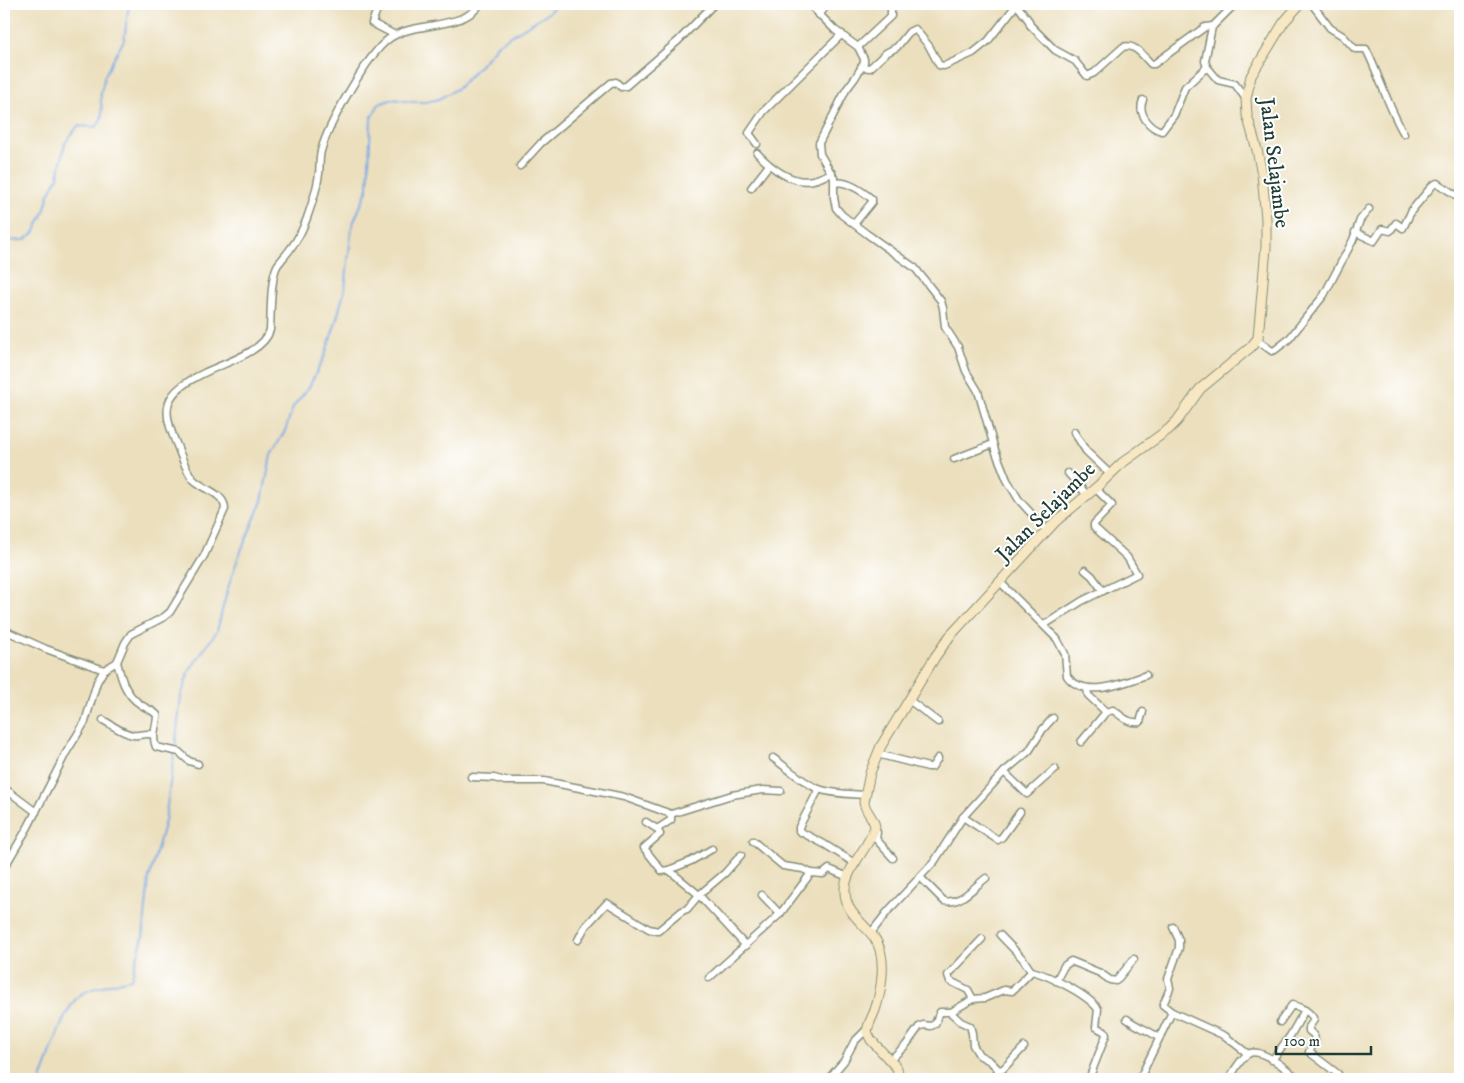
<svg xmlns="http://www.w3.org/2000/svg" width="1464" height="1083" viewBox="0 0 1464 1083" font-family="'IM FELL DW Pica',serif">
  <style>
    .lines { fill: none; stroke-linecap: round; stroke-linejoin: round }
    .stream { stroke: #7aa9e4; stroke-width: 2 }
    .street-casing { stroke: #858e78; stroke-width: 9 }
    .secondary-casing { stroke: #858e78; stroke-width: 11 }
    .street { stroke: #fff; stroke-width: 6 }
    .secondary { stroke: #f7e8c3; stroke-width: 9 }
    .labels { text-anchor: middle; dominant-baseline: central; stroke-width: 4; stroke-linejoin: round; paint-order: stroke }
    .street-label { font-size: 21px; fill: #1f3d34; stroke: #fff }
  </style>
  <rect width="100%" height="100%" fill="#fff"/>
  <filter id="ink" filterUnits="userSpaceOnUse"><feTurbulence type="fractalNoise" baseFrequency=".02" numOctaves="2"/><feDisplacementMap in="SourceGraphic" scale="10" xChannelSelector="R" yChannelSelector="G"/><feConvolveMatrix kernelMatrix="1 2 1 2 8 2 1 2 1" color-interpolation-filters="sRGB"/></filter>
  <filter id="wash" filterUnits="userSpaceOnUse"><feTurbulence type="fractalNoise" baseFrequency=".0096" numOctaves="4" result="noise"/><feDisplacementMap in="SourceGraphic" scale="20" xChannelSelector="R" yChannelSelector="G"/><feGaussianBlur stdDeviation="1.12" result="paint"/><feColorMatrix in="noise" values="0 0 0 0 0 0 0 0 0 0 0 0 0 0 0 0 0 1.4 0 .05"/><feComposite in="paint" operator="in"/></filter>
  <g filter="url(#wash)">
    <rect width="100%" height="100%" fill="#ebdfbd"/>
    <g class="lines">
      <g class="stream">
        <path d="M4,241L24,240L34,233L44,212L49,194L58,177L65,143L78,126L96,127C107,117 99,105 101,92C102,87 104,83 104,77L124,40L129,4"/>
        <polyline points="175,749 181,696 189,671 217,631 227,591 238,558 262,501 271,455 285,431 293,407 309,387 325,355 336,322 345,288 352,226 368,188 371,118 379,104 393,99 412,102 426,102 439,99 458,88 485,60 498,44 548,13 557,4"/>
        <path d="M41,1079C50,1059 64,1003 83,993C97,986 115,983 131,979L143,937L149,878L165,821L174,754"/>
      </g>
    </g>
  </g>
  <g filter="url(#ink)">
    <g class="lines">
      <defs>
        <g id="street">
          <polyline points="379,4 372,23 395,35"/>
          <polyline points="809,4 835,30 858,47 864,59 864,63 855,78 846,90 819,143 820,154 834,178 834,198 836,208 842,215 867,234 915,268 941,301 943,308 945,327 958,347 966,371 978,391 995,450 1007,480 1019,500 1047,531"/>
          <polyline points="1235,4 1212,27 1205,61 1207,67 1218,80 1235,84 1246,99"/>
          <path d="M1312,4L1330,28L1343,36L1355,49H1366C1380,77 1388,107 1404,134"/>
          <path d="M1017,5L1029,21L1030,25L1055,50L1075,61L1087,76L1094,73L1123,47C1135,43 1143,56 1151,64H1154L1205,27L1213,26"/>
          <polyline points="819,15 828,4"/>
          <polyline points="858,47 891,16 891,10 895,4"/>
          <polyline points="861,67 870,68 886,53 897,47 909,32 915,29 929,46 939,65 944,66 973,53 988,41 1017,4"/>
          <path d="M1143,100C1137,113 1149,128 1162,131L1174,115L1185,87L1207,67"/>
          <polyline points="757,144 749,133 764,111 842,34"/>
          <path d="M757,153C770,167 792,185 813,180C819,179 826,175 832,173"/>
          <polyline points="520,166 541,143 611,83 616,82 621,87 626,86 678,41 714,4"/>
          <path d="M835,183C847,180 863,192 872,199V202L854,224"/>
          <polyline points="751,188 769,165"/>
          <polyline points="1460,228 1460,233"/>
          <polyline points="1355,232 1374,241 1382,229 1390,231 1396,223 1403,228 1412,210 1433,185 1437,183 1460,198"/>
          <polyline points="1257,340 1272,351 1275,350 1289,339 1324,295 1353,240 1360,220 1369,209"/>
          <polyline points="1074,432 1086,451 1110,474"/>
          <polyline points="954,459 993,444"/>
          <polyline points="1068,473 1087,495"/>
          <polyline points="1085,570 1092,576 1103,591"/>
          <path d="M1001,583L1057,639L1065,654L1067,676C1084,700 1125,683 1146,675"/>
          <polyline points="1044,625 1082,601 1137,574 1127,557 1094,527 1094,524 1112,505 1095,488"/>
          <polyline points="4,630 46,649 104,670"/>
          <path d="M117,662C121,678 125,694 140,704C146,709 152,709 157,715C157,726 151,736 156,747L179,752L189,761L198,764"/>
          <polyline points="909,700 938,722"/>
          <path d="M1106,712L1113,710C1122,716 1128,724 1140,722L1143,712"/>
          <path d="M103,720C112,725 122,733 133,735C141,736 146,732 154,735"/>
          <polyline points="1081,742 1106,712 1088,695 1087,688"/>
          <polyline points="877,754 928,767 932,767 938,758"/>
          <path d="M773,758C786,767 804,783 818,789C833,794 849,794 865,795"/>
          <polyline points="1004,772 1027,794 1055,769"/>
          <polyline points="471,777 494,778 505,781 544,781 595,791 624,797 671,814 732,795 762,790 781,791"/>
          <polyline points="4,788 36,812"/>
          <polyline points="819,789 799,827 799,831 824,844 856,864"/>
          <polyline points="963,817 998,840 1002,837 1020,812"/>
          <polyline points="646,822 657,829 660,834 644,848 662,871 669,870 699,895 746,946"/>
          <polyline points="657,829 671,820 671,814"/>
          <polyline points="874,829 877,832 876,839 893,858"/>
          <polyline points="753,841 783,866 803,869 811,873"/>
          <path d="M4,868L28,827L66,753L85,722L97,682L104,670L117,662L125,643L131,634L164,617L170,612L204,556L225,509C225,493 202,489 193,479C186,471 182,458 178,448C160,407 163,393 204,373C224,363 264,352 270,330C271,314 270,280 277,266C281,260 287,254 291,248C298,239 303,229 307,218C312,204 317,189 319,174C320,166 319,159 321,151C328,125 368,53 390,38C414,21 464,30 480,4"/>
          <polyline points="669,870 691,861 712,849"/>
          <path d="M920,877L944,901C960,905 974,887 986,878"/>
          <polyline points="762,895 780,914"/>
          <polyline points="871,933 888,911 934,862 963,817 1004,772 1029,751 1043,729 1053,718"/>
          <polyline points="1000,935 1023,959 1031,971"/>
          <polyline points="578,940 585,927 607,903 649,929 658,931 682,911 687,909 699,895 725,873 741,855"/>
          <polyline points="709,978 780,914 811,873 823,874 829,869 848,877"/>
          <polyline points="1056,981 1064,966 1071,961 1100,973 1110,980 1116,981 1134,959"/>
          <polyline points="973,999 968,990 950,981 948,975 982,939"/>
          <polyline points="950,1012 961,1022 970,1026 972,1033 973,1045 979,1055 990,1061 999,1070 1003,1069 1024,1047"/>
          <polyline points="1172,1012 1225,1036 1248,1054"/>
          <path d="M1127,1019C1137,1027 1149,1030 1159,1038"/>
          <path d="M1280,1022L1292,1005C1301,1007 1311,1012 1314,1020L1309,1027V1031L1314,1035L1315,1041L1309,1052L1338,1074L1340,1079"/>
          <path d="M890,1060L906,1045L919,1027L923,1025L931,1026L935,1024L940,1012H951L973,999L985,998L1004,990L1012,991L1032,971C1050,976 1087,994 1098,1009L1096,1027L1105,1032L1106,1035L1089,1079"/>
          <polyline points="1272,1060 1290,1036 1305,1010"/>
          <polyline points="834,1079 831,1076 844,1061 854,1042 867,1029"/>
          <polyline points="997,1079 994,1077 999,1070"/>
          <polyline points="1113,1079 1129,1079"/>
          <polyline points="1129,1079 1141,1076 1172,1012 1163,1005 1170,988 1168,979 1179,948 1179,940 1173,927"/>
          <path d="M1229,1079C1234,1071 1240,1059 1248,1054C1260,1046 1289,1071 1298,1079"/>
        </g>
        <path id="secondary" d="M895,1079L898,1073L897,1068L871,1040L867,1032C868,1024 872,1018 875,1010C881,993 885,967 880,950C874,926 843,918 845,888C847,866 869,848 875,827C874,817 865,812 864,802L870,773L881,746L935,657L950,636L1056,521L1098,486L1122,463L1169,429L1177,421L1200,389L1251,347L1258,338L1266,247V219L1262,174L1257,150L1247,115L1246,99L1251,76L1284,22L1300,4"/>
      </defs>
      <use href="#street" class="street-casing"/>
      <use href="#secondary" class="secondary-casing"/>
      <use href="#street" class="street"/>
      <use href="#secondary" class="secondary"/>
    </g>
  </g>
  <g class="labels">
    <g class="street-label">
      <text transform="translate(1274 163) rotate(83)">Jalan Selajambe</text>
      <text transform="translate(1046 512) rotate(-45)">Jalan Selajambe</text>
    </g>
  </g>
  <rect width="1464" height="1083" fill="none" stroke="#fff" stroke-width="20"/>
  <path d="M1276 1046v8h95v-8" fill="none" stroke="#1f3d34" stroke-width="2.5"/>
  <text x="1284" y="1046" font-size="15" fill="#1f3d34" stroke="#ffffff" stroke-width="4" paint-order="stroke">100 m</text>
</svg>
